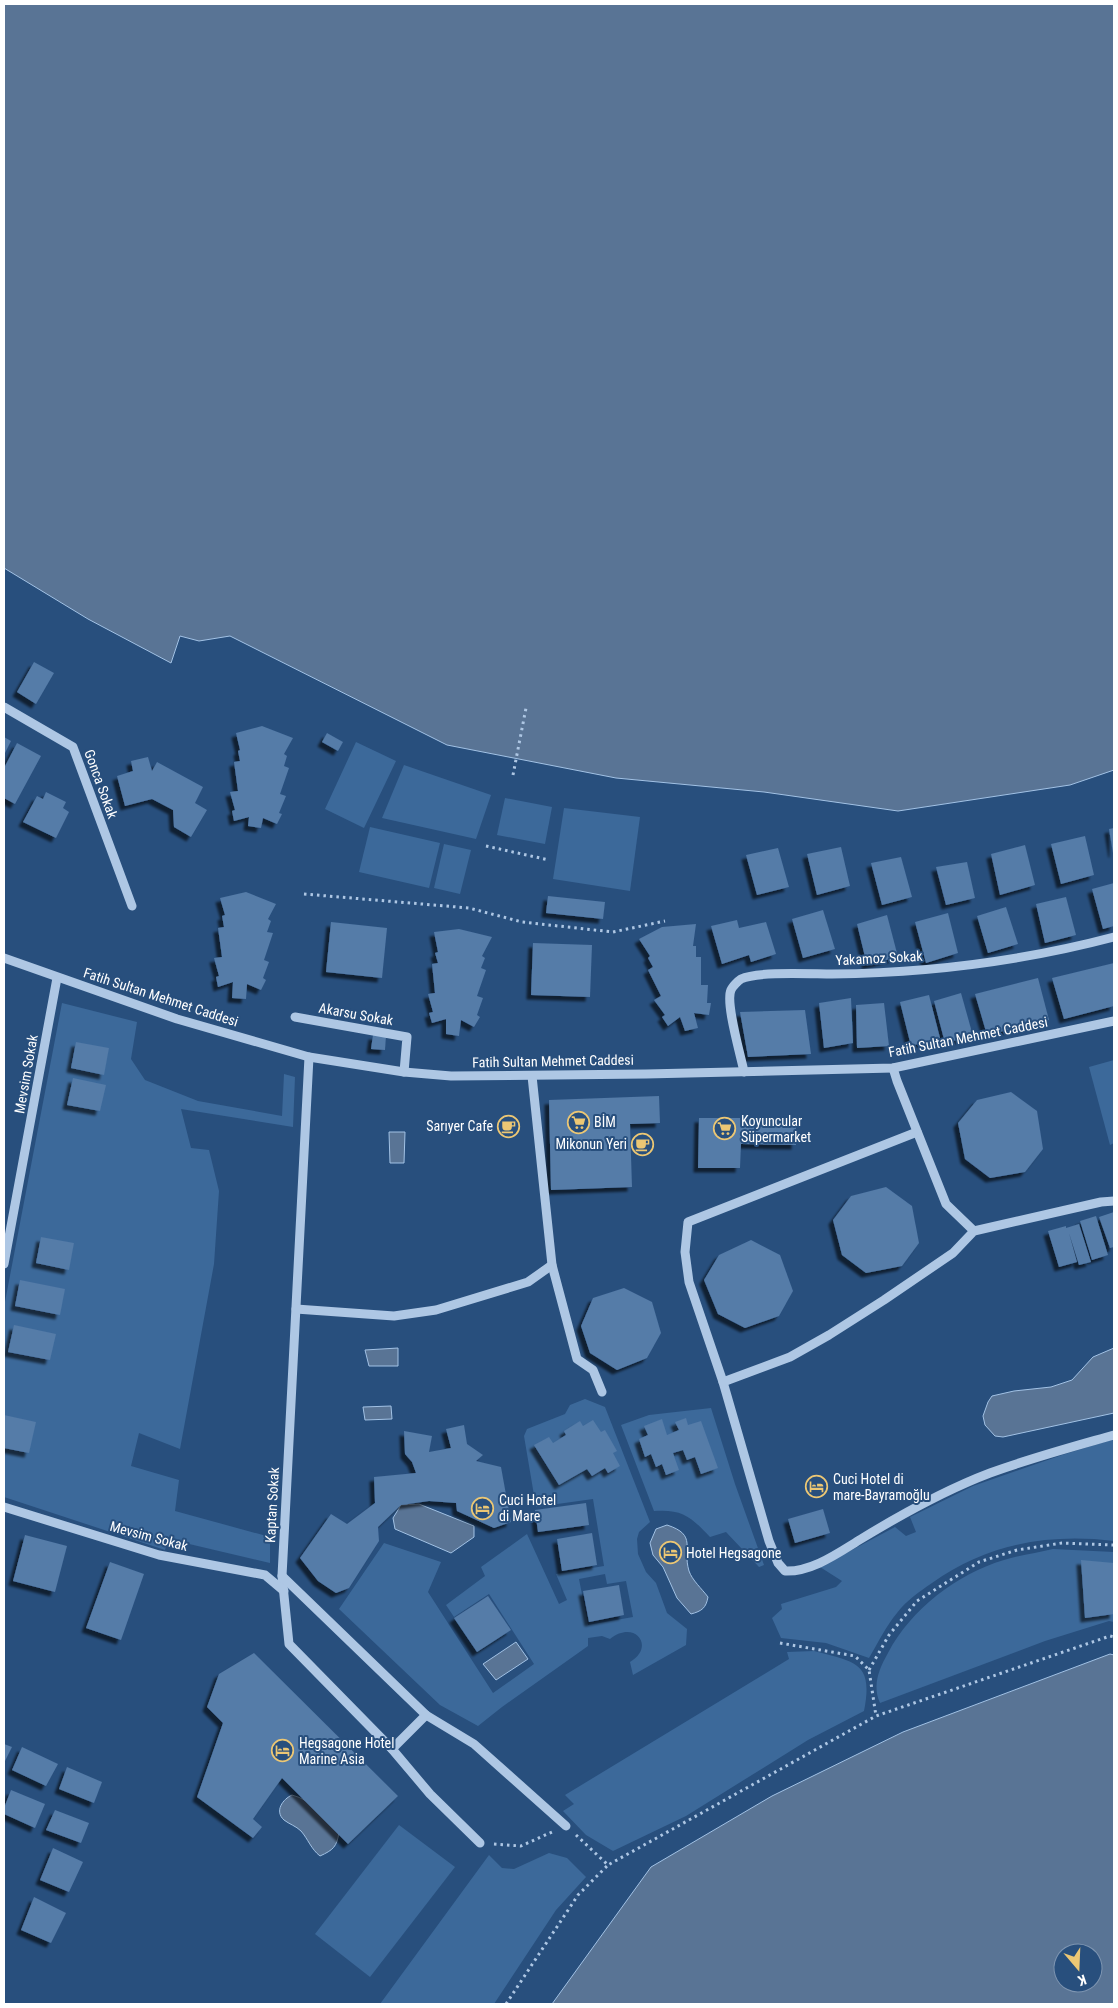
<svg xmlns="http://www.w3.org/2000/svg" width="1118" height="2008" viewBox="0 0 1118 2008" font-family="'Roboto Condensed',sans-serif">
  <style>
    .green { fill: #3c699a; fill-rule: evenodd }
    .water { fill: #597495; stroke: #a2c2e5; fill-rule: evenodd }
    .building { fill: #547ba8; filter: url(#shadow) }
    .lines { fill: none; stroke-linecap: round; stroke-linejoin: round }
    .path { stroke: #aec7e4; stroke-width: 3; stroke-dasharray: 2.5 4; stroke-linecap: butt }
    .minor { stroke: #aec7e4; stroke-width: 9 }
    .labels { text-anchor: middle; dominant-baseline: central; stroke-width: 4; stroke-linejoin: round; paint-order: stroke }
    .street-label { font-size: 14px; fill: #fff; stroke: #284f7d }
    .poi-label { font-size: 14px; fill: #fff; stroke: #284f7d; text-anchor: start }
  </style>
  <defs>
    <filter id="shadow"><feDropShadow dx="-4.5" dy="4.5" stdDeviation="1" flood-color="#0009"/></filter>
  </defs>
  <rect width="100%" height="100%" fill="#284f7d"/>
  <g class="green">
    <polygon points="356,742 396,761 364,828 325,809"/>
    <polygon points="404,765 491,795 476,839 382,818"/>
    <polygon points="505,798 552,807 545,844 497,835"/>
    <polygon points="564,808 640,817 630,891 553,879"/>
    <polygon points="370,827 440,843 429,888 359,872"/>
    <polygon points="444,844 471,850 460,894 434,888"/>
    <polygon points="62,1003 137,1022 131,1059 145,1080 198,1101 282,1116 284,1074 295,1077 293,1127 181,1109 191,1148 209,1150 219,1191 214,1264 180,1449 139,1433 131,1466 179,1480 175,1511 270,1537 270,1563 168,1539 165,1550 4,1497 4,1307"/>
    <polygon points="1114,1060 1114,1143 1110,1145 1089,1067"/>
    <path d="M585,1399L605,1407L650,1522L639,1532L637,1539L638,1554L646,1572L656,1583L667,1613L687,1629L686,1645L633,1675L630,1662C656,1647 635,1619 610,1639L602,1636L588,1638V1646L581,1651L502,1707L478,1726L440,1705L339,1609L384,1543L441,1562L428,1592L493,1693L534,1664L489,1594L454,1617L446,1605L485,1576L481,1567L527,1534L559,1604L567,1600L556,1574L604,1566L593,1499L536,1507L524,1436L527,1429L565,1414L570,1405ZM605,1574L607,1584L626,1581L633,1617L588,1625L579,1579Z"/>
    <path d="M711,1408L735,1484L764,1565L759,1567L726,1532L710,1537C691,1517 683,1509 654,1511L621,1425L649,1415Z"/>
    <path d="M1114,1439V1541C1048,1533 987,1544 932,1583C919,1592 907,1600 897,1613C886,1626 878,1643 869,1658L826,1643L781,1638L772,1618L782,1609L781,1604L836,1587L842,1581L820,1567L895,1527L906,1536L916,1532L910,1517L973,1486L1062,1455Z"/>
    <path d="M1053,1549L1114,1552V1622L1109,1621L1045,1641L880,1703C872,1685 879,1669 888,1653C911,1609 957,1574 1004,1560C1020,1555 1037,1553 1053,1549Z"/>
    <path d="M814,1651C854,1662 874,1661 864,1711L808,1740L686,1816L613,1851L586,1835L563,1811L574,1804L565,1795L789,1659L787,1652Z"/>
    <polygon points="399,1825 455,1867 370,1977 315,1934"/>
    <polygon points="549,1853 567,1858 586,1877 556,1910 494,2004 380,2004 489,1855 502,1868 514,1869"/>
  </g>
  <g class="water">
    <polygon points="4,4 1114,4 1114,770 1070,785 898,811 764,792 616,778 447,745 230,636 199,641 180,636 171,663 88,619 4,568"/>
    <polygon points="389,1132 405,1132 404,1163 390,1163"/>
    <polygon points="398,1348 398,1366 369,1366 365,1350"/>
    <polygon points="1114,1348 1114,1413 1003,1437 995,1436 985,1425 983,1416 988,1402 992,1396 1014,1391 1051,1387 1072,1380 1093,1357"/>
    <polygon points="391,1406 392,1419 365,1420 363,1407"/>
    <polygon points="419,1504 474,1526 474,1537 451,1553 395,1529 393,1518 401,1505"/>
    <path d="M667,1525C698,1535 682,1548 689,1571C692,1580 702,1589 708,1597C706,1608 702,1611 691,1614L677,1598L663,1567L653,1555L650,1543L656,1529Z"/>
    <polygon points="516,1642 528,1659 496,1680 483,1664"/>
    <path d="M1110,1654L1114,1655V2004H552L651,1867L772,1796L903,1732ZM1063,1953H1093V1983H1063Z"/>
    <path d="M292,1795C312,1800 325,1817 339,1832C337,1847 333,1850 320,1856C311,1849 308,1839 301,1831C296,1826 289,1824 284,1820C274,1811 283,1799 292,1795Z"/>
  </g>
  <g class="building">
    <polygon points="34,662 54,673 36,704 17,692"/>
    <polygon points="262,726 293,738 284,754 287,756 284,766 289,768 280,794 286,796 279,813 282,814 277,824 263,818 261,828 248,826 249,817 234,821 232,811 235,810 230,792 238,791 234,762 240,761 238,751 240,750 236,733"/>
    <polygon points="327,733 343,742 338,751 322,742"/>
    <polygon points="4,737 11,741 4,755"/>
    <polygon points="17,743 41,756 15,804 4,798 4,768"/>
    <polygon points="148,757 152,771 157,762 203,787 195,803 207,810 191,837 174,827 173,810 152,799 125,806 117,776 133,771 131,761"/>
    <polygon points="46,792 66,802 63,808 69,812 56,838 23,822 37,796 43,799"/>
    <polygon points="1114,828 1114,853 1113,853 1109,829"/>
    <polygon points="1085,836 1094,875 1061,884 1051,844"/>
    <polygon points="1025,845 1035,885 1000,895 991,854"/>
    <polygon points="841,847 850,886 817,895 807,854"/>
    <polygon points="778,848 789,887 757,895 746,855"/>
    <polygon points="901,857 912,897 882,905 871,863"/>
    <polygon points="967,862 975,898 946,905 936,867"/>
    <polygon points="1114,883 1114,926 1103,929 1092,889"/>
    <polygon points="246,892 276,904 268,919 271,921 267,932 273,933 264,960 269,962 263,978 266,980 261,990 247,984 246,999 232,998 233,982 218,987 216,977 219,976 214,958 222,957 218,928 224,927 222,916 225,915 220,898"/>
    <polygon points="548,896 605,902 603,919 546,913"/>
    <polygon points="1066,897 1076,935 1045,943 1036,904"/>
    <polygon points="1006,907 1018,944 988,953 977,916"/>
    <polygon points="823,910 835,949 803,958 792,919"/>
    <polygon points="948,913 958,953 926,963 915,922"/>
    <polygon points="887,915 898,957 867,965 857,924"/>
    <polygon points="737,920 739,928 766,922 776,954 751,962 749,955 722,964 711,926"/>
    <polygon points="331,922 387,928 382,978 326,972"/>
    <polygon points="696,924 693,946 696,946 696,957 701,957 701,985 708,985 707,1003 711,1003 709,1015 694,1013 698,1028 685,1031 680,1017 668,1026 662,1017 665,1015 654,1000 661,996 648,970 653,967 648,958 650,956 639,939 662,927"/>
    <polygon points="459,929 492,937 482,956 485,958 481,968 486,970 477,996 483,998 477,1015 480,1017 474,1027 461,1020 459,1036 446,1034 446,1019 432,1023 429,1013 433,1012 428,994 435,993 432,964 438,963 435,953 438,952 434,932"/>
    <polygon points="533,943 592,945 590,997 531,995"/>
    <polygon points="1114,963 1114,1006 1064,1019 1052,978"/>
    <polygon points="1038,978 1049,1020 987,1035 975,994"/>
    <polygon points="961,993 973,1036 945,1043 934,1001"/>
    <polygon points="929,995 940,1038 911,1046 900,1002"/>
    <polygon points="851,998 853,1043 824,1048 819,1003"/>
    <polygon points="884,1003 889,1046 857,1048 856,1005"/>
    <polygon points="805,1010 811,1054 748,1057 740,1012"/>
    <polygon points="373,1035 386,1036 385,1050 371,1049"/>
    <polygon points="76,1042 109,1048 104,1075 71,1068"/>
    <polygon points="73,1078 106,1085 100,1111 67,1105"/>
    <polygon points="1011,1092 1037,1111 1043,1149 1025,1172 990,1178 965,1159 958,1123 977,1100"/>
    <polygon points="659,1096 660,1123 630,1124 632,1187 551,1190 549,1100"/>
    <polygon points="699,1118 796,1118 796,1145 741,1144 740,1168 698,1168"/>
    <polygon points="886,1187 912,1206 919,1243 902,1266 866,1273 842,1255 833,1220 851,1196"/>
    <polygon points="1114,1212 1114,1247 1110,1248 1099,1217"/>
    <polygon points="1096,1216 1108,1255 1092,1260 1080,1221"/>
    <polygon points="1079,1224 1091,1262 1079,1265 1069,1233 1077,1262 1059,1267 1048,1231 1066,1226 1066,1228"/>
    <polygon points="41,1237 74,1243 69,1270 36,1263"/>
    <polygon points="751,1240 780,1255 793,1291 779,1316 745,1328 718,1314 704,1280 719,1255"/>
    <polygon points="20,1280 65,1289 60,1315 15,1306"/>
    <polygon points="624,1288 652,1302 661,1333 647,1358 617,1370 590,1353 581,1326 593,1298"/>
    <polygon points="14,1325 56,1334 50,1360 8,1352"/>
    <polygon points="4,1415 36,1422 29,1453 4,1448"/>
    <polygon points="686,1418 688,1425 701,1421 718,1468 701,1474 695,1457 687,1460 683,1450 673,1453 679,1470 666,1475 662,1464 656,1467 651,1454 645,1457 639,1439 648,1435 644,1426 662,1419 667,1435 679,1430 675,1422"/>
    <polygon points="593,1420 601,1432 605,1430 617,1451 613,1453 620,1466 608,1473 605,1468 592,1476 587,1469 559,1485 534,1445 549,1437 553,1443 566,1435 564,1431 580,1421 583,1426"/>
    <polygon points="464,1425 467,1444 483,1455 476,1461 501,1467 511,1522 494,1528 457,1511 456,1503 429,1501 401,1505 378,1527 379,1541 349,1588 336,1593 318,1581 300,1558 331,1514 347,1524 375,1503 374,1477 416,1473 412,1462 405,1454 404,1431 432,1436 429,1452 451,1448 446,1429"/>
    <polygon points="586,1503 589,1525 538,1532 535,1510"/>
    <polygon points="823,1509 830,1533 795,1543 788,1519"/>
    <polygon points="592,1533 597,1565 562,1571 557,1539"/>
    <polygon points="25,1535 67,1546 55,1592 13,1581"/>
    <polygon points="1081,1560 1114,1563 1114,1614 1085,1618"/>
    <polygon points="110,1562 144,1574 121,1640 86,1628"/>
    <polygon points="619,1585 624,1615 589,1622 583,1591"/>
    <polygon points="488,1596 511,1630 477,1652 454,1618"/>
    <polygon points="254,1653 398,1796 348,1844 282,1778 253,1819 262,1827 253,1838 197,1797 223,1723 207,1707 219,1674"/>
    <polygon points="4,1744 12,1747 4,1763"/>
    <polygon points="22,1747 58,1764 46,1786 12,1770"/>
    <polygon points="67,1767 102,1782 94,1803 59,1789"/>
    <polygon points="11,1790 45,1804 35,1828 4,1814 4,1808"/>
    <polygon points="55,1810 89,1823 81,1843 46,1830"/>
    <polygon points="53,1848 83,1862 69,1892 40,1880"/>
    <polygon points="34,1897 66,1913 51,1943 21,1930"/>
  </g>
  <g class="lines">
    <g class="path">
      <polyline points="513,775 526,708"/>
      <polyline points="486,846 549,860"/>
      <polyline points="304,894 469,908 522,922 613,932 665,921"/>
      <polyline points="780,1643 855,1656 869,1670 876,1716"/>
      <polyline points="869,1670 889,1635 917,1601 979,1562 1017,1550 1062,1543 1114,1545"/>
      <polyline points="576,1835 608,1865 876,1716 1110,1636 1114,1637"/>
      <polyline points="494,1844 521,1846 552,1832"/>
      <polyline points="506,2004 578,1895 608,1865"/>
    </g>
    <g class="minor">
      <polyline points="4,707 73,747 132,906"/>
      <polyline points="4,958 177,1019 309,1057 404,1072 451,1076 646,1074 893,1068 1114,1021"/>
      <polyline points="295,1017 407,1037 404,1072"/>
      <polyline points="309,1057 282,1576 289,1644 392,1749 430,1794 480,1843"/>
      <polyline points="893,1068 897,1081 946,1204 974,1231"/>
      <path d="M744,1072C741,1056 725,1003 731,990C732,987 738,981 741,979C758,971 811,974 832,974C926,973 1023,961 1114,937"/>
      <polyline points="532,1076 552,1265 577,1359 593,1370 602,1392"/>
      <path d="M917,1132L688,1222L685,1252L689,1282L723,1382L769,1541L778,1563L785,1571C812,1572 838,1553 861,1539C902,1514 945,1490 990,1473C1031,1458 1072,1447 1114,1435"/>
      <polyline points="4,1264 57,978"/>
      <polyline points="296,1309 394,1316 436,1310 528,1282 552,1265"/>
      <polyline points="723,1382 790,1357 829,1335 884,1300 953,1253 974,1231 1101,1202 1114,1201"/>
      <polyline points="4,1507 159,1555 265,1575 284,1591"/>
      <polyline points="282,1576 426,1715 474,1744 566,1826"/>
      <polyline points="392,1749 426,1715"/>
    </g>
  </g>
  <defs>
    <symbol id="supermarket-ring" viewBox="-11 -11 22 22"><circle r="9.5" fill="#284f7d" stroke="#ecc774" stroke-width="1.5"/><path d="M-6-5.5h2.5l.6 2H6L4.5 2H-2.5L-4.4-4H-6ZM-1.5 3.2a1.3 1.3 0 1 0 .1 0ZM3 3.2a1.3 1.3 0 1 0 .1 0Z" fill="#ecc774"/></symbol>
    <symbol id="cafe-ring" viewBox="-11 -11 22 22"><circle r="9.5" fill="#284f7d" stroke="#ecc774" stroke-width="1.5"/><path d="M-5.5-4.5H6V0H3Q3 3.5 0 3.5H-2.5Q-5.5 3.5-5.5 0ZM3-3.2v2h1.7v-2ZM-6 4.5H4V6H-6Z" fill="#ecc774"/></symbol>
    <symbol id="hotel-ring" viewBox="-11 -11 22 22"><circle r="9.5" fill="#284f7d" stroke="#ecc774" stroke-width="1.5"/><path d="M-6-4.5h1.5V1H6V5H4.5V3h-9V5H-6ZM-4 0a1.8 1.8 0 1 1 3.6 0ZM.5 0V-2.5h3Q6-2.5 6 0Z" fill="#ecc774"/></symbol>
  </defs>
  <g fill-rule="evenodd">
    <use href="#supermarket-ring" x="566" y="1110" width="25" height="25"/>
    <use href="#cafe-ring" x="496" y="1114" width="25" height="25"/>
    <use href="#supermarket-ring" x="712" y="1116" width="25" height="25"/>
    <use href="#cafe-ring" x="630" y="1132" width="25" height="25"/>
    <use href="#hotel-ring" x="804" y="1474" width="25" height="25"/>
    <use href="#hotel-ring" x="470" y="1496" width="25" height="25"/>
    <use href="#hotel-ring" x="658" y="1540" width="25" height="25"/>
    <use href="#hotel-ring" x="270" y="1738" width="25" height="25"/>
  </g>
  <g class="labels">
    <g class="street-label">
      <text transform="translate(101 784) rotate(70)">Gonca Sokak</text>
      <text transform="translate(879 958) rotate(-3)">Yakamoz Sokak</text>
      <text transform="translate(161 997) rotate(18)">Fatih Sultan Mehmet Caddesi</text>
      <text transform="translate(356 1014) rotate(10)">Akarsu Sokak</text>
      <text transform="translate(968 1037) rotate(-11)">Fatih Sultan Mehmet Caddesi</text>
      <text transform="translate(553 1061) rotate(-1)">Fatih Sultan Mehmet Caddesi</text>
      <text transform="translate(26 1074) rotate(-80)">Mevsim Sokak</text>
      <text transform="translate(272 1505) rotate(-87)">Kaptan Sokak</text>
      <text transform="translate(149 1536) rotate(15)">Mevsim Sokak</text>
    </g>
    <g class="poi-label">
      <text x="741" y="1121">Koyuncular<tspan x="741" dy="16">Süpermarket</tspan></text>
      <text x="594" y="1122">BİM</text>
      <text x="493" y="1126" text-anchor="end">Sarıyer Cafe</text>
      <text x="627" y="1144" text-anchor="end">Mikonun Yeri</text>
      <text x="833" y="1479">Cuci Hotel di<tspan x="833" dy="16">mare-Bayramoğlu</tspan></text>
      <text x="499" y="1500">Cuci Hotel<tspan x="499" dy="16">di Mare</tspan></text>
      <text x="686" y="1553">Hotel Hegsagone</text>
      <text x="299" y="1743">Hegsagone Hotel<tspan x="299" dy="16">Marine Asia</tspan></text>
    </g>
  </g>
  <rect width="1118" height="2008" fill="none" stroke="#ffffff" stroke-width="10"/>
  <g transform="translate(1078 1968) rotate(161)"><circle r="24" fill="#284f7d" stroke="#7e95b1"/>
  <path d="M0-4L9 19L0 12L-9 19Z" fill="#ecc774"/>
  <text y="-8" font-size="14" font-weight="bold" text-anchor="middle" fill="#ffffff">K</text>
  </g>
</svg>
